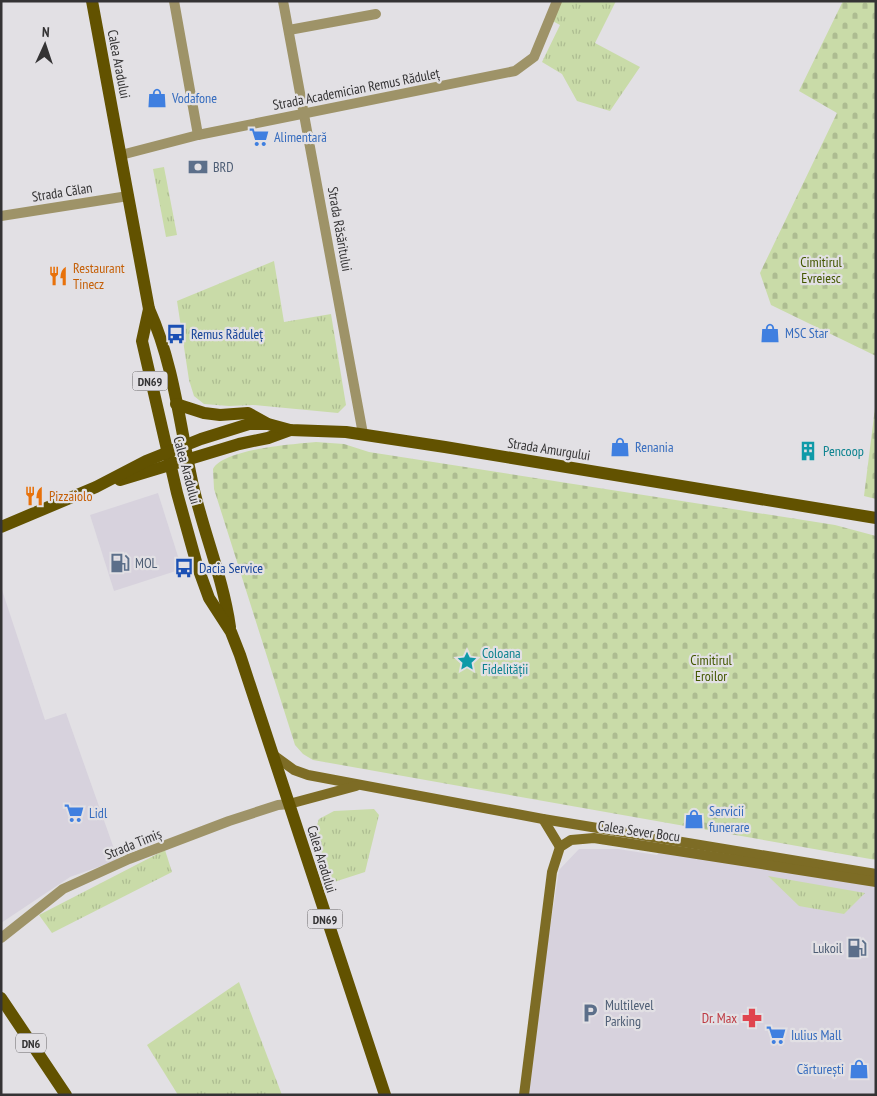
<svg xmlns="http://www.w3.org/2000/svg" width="877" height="1096" viewBox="0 0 877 1096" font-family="'PT Sans Narrow',sans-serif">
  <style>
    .built { fill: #d7d2dd }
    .grass { fill: url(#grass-tufts) }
    .cemetery { fill: url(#cemetery-stones) }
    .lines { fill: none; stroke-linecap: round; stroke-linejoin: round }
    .street { stroke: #9e9368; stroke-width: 10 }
    .secondary { stroke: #7d6c25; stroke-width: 10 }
    .primary { stroke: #625200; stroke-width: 12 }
    .labels { text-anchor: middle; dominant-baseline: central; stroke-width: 4.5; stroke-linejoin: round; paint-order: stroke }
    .shield { fill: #e2e0e4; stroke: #686769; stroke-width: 1 }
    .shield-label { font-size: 12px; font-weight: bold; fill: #343334 }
    .street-label { font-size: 14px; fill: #343334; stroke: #e2e0e4 }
    .shop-label { font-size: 14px; fill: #366cbe; stroke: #e2e0e4; text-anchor: start }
    .service-label { font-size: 14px; fill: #4e5e75; stroke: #e2e0e4; text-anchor: start }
    .park-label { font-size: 14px; fill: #435701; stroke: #e2e0e4 }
    .food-label { font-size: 14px; fill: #c56008; stroke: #e2e0e4; text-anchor: start }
    .transit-label { font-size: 14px; fill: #164399; stroke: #e2e0e4; text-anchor: start }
    .culture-label { font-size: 14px; fill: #0d838f; stroke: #e2e0e4; text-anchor: start }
    .health-label { font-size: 14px; fill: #be3a42; stroke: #e2e0e4; text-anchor: end }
  </style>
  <defs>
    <pattern id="grass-tufts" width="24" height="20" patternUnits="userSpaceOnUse" patternTransform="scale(1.25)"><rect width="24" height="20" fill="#c9dba8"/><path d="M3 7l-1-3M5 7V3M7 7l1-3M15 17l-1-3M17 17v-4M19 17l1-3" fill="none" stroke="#adbc91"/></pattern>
    <pattern id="cemetery-stones" width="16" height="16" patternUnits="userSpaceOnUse" patternTransform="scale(1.25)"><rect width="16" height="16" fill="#c9dba8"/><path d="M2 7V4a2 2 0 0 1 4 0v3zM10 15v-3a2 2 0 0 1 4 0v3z" fill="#adbc91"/></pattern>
  </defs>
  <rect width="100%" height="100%" fill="#e2e0e4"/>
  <g class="built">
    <polygon points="158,493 182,569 114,591 90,515"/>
    <polygon points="1,587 45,720 66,713 118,860 70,877 1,923"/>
    <polygon points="662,847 876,882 876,1095 524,1095 559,870 579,849 618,849 657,855"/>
  </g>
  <g class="grass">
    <polygon points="558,1 616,1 595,43 640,67 610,111 577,101 562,74 542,62 560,25 549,19"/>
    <polygon points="164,167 177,235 166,237 153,169"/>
    <polygon points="274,261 284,322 331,314 346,405 338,413 253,405 229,406 204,404 194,396 189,380 177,301"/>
    <polygon points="374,809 379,815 365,872 331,883 315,831 319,819 334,811"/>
    <polygon points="165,850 172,872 52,933 39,915"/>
    <polygon points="768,876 865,893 844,914 799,906"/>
    <polygon points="239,982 282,1095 178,1095 147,1045"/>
  </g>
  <g class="cemetery">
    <polygon points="843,1 876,1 876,356 771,305 760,273 837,113 799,91"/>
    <polygon points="876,400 876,499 864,496"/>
    <path d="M316,442L344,444L369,452L835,525L876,536V860L313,760L303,754L295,745L214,489L213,469C224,449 294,444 316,442Z"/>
  </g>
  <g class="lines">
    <g class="street">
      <polyline points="174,1 198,135"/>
      <polyline points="283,1 363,434"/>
      <polyline points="289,30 376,14"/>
      <polyline points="121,155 198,135 515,71 534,57 557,1"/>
      <polyline points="1,216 128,196"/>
      <polyline points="1,938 63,889 129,859 229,821 278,805 289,804"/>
    </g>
    <g class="secondary">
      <polyline points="272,754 294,770 308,775 543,819 876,874"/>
      <polyline points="289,804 356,786"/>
      <polyline points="543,819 560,847"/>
      <polyline points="524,1095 552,872 560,847 571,840 594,838 876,882"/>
    </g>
    <g class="primary">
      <path d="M92,1L149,309C174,364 180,427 193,486C204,534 223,578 230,627"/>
      <polyline points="149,309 142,341 177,493 197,565 209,598 231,632 240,655 385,1095"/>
      <polyline points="176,404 204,413 220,415 248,413 266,423"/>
      <polyline points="120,480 239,444 268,438 290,430"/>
      <polyline points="1,527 96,487 146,461 201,439 249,424 268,424 290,430 346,432 445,447 876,518"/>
      <polyline points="1,998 66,1095"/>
    </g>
  </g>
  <defs>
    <symbol id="shop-bare" viewBox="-9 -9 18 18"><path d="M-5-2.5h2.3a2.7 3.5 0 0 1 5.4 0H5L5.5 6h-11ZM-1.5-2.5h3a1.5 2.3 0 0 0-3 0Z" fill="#3f7fe0" stroke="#e2e0e4" stroke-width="2.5" paint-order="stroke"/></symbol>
    <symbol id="supermarket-bare" viewBox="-9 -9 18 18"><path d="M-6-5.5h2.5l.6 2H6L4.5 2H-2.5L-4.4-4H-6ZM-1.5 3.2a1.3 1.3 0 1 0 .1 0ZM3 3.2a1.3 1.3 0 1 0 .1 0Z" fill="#3f7fe0" stroke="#e2e0e4" stroke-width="2.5" paint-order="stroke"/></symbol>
    <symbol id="bank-bare" viewBox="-9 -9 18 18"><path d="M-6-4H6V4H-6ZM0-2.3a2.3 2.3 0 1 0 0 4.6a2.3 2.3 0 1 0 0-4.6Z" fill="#5c6f8a" stroke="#e2e0e4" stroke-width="2.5" paint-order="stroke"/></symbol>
    <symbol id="restaurant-bare" viewBox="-9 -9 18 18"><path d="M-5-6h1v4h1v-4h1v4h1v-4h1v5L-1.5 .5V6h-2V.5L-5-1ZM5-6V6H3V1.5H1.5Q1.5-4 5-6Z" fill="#e8710a" stroke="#e2e0e4" stroke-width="2.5" paint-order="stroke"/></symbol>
    <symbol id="bus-bare" viewBox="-9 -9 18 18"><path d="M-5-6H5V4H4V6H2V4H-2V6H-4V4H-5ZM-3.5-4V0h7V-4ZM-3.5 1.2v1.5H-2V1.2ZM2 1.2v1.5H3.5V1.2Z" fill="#1a4fb4" stroke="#e2e0e4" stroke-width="2.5" paint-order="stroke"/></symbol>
    <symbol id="building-bare" viewBox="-9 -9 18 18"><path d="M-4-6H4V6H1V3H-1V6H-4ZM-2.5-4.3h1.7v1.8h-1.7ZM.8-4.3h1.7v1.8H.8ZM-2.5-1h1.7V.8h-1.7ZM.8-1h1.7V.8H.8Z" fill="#0f9aa8" stroke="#e2e0e4" stroke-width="2.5" paint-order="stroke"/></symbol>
    <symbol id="fuel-bare" viewBox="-9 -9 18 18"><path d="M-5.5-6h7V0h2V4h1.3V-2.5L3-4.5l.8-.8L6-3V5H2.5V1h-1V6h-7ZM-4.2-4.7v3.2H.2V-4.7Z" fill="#5c6f8a" stroke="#e2e0e4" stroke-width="2.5" paint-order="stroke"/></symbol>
    <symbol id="sight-bare" viewBox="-9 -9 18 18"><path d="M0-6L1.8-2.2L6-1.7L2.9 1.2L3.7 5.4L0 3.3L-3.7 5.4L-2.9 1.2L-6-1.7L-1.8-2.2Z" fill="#0f9aa8" stroke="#e2e0e4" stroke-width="2.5" paint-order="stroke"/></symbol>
    <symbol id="parking-bare" viewBox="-9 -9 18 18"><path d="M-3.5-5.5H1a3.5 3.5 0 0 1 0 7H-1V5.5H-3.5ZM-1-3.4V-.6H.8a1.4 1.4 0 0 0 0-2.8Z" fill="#5c6f8a" stroke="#e2e0e4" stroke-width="2.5" paint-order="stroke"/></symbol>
    <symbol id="pharmacy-bare" viewBox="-9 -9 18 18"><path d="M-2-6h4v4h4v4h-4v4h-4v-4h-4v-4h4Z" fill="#e0444e" stroke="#e2e0e4" stroke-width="2.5" paint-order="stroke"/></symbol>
  </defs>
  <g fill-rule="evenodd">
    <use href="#shop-bare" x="143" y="84" width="28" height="28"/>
    <use href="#supermarket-bare" x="245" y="123" width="28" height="28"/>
    <use href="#bank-bare" x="184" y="153" width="28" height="28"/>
    <use href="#restaurant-bare" x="44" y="262" width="28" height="28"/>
    <use href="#shop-bare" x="756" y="319" width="28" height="28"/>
    <use href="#bus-bare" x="162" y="320" width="28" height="28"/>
    <use href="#shop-bare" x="606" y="433" width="28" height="28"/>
    <use href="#building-bare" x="794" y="437" width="28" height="28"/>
    <use href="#restaurant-bare" x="20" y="482" width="28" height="28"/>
    <use href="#fuel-bare" x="106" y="549" width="28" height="28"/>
    <use href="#bus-bare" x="170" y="554" width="28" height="28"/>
    <use href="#sight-bare" x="453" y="647" width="28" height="28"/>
    <use href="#supermarket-bare" x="60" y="799" width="28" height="28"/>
    <use href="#shop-bare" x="680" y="805" width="28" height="28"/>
    <use href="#fuel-bare" x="843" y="934" width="28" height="28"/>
    <use href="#parking-bare" x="576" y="999" width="28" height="28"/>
    <use href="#pharmacy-bare" x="738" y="1004" width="28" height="28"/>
    <use href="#supermarket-bare" x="762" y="1021" width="28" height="28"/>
    <use href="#shop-bare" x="845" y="1055" width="28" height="28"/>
  </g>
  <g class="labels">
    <g class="shield">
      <rect x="132.5" y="371.5" width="35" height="19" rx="4"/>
      <rect x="307.5" y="909.5" width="35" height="19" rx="4"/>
      <rect x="16" y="1033.5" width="30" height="19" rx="4"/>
    </g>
    <g class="shield-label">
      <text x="150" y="381">DN69</text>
      <text x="325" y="919">DN69</text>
      <text x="31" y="1043">DN6</text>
    </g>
    <g class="street-label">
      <text transform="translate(119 64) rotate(79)">Calea Aradului</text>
      <text transform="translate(356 89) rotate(-11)">Strada Academician Remus Răduleț</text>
      <text transform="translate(62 192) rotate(-9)">Strada Călan</text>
      <text transform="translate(340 229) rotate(80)">Strada Răsăritului</text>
      <text transform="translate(549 449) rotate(9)">Strada Amurgului</text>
      <text transform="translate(187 470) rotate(75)">Calea Aradului</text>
      <text transform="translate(639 831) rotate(8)">Calea Sever Bocu</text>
      <text transform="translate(133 844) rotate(-22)">Strada Timiș</text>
      <text transform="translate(322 859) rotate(73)">Calea Aradului</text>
    </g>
    <g class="shop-label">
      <text x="172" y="98">Vodafone</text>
      <text x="274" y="137">Alimentară</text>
      <text x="785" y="333">MSC Star</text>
      <text x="635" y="447">Renania</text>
      <text x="709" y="811">Servicii<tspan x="709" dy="16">funerare</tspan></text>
      <text x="89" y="813">Lidl</text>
      <text x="791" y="1035">Iulius Mall</text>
      <text x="844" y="1069" text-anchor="end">Cărturești</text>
    </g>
    <g class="service-label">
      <text x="213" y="167">BRD</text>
      <text x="135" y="563">MOL</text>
      <text x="842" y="948" text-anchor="end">Lukoil</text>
      <text x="605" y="1005">Multilevel<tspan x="605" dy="16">Parking</tspan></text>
    </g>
    <g class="park-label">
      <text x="821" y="262">Cimitirul<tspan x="821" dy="16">Evreiesc</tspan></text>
      <text x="711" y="660">Cimitirul<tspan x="711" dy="16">Eroilor</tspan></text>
    </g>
    <g class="food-label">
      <text x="73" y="268">Restaurant<tspan x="73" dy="16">Tinecz</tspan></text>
      <text x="49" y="496">Pizzaiolo</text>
    </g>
    <g class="transit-label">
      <text x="191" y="334">Remus Răduleț</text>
      <text x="199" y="568">Dacia Service</text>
    </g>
    <g class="culture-label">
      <text x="823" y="451">Pencoop</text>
      <text x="482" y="653">Coloana<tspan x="482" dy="16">Fidelității</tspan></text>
    </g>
    <g class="health-label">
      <text x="737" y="1018">Dr. Max</text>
    </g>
  </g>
  <rect width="877" height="1096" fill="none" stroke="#343334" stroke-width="5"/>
  <g transform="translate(45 45) rotate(3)" stroke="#e2e0e4" stroke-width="4" paint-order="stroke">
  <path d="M0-4L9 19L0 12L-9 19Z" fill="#343334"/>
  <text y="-8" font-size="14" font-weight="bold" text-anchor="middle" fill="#343334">N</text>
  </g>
</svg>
